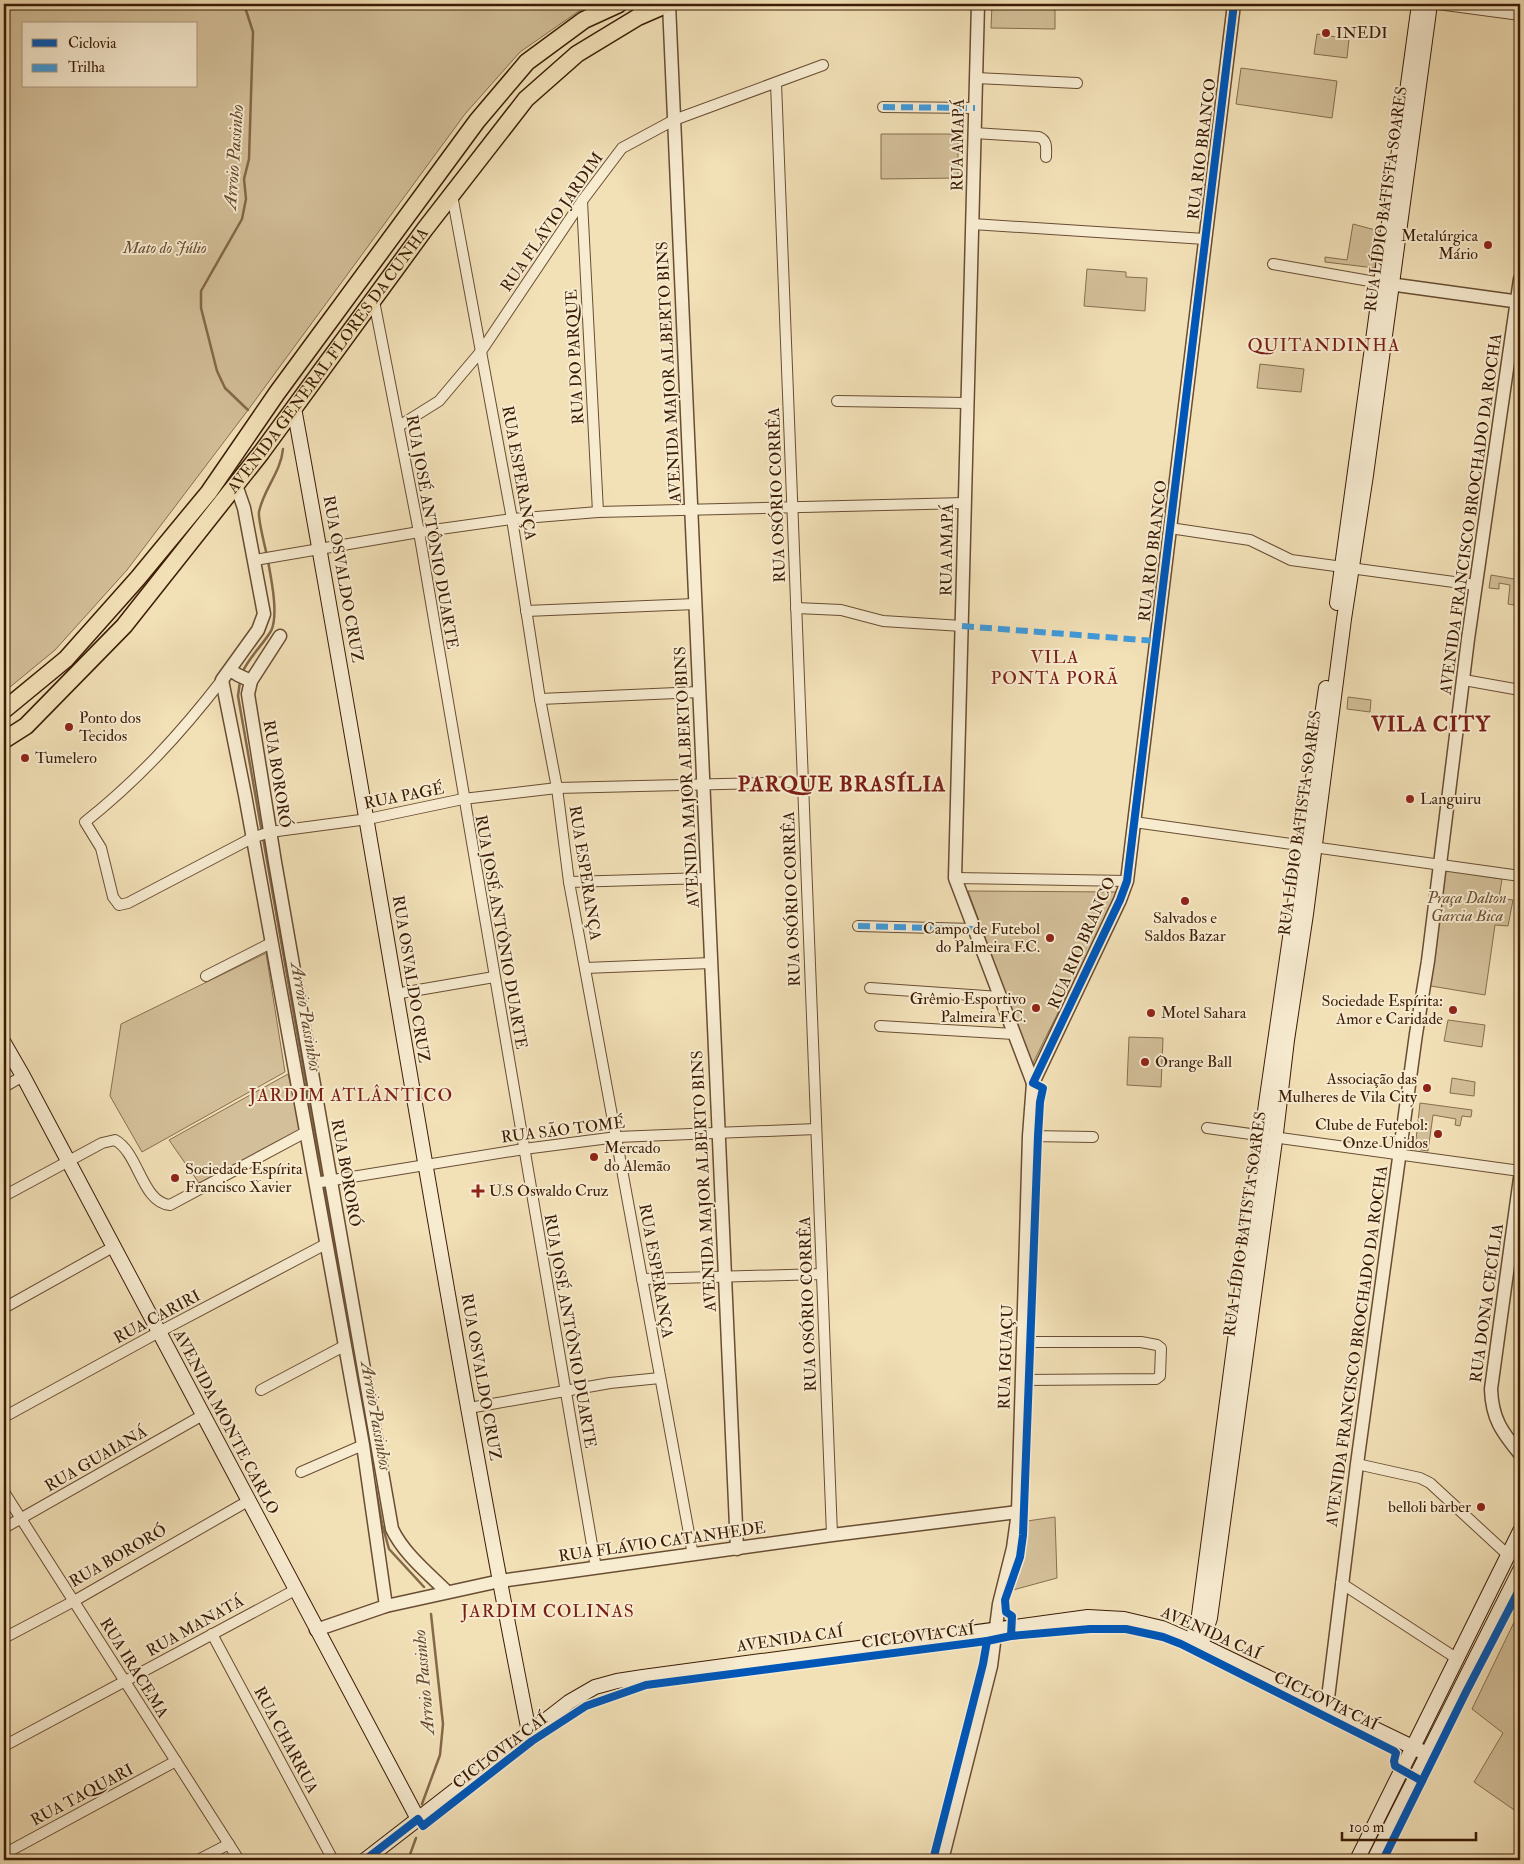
<svg xmlns="http://www.w3.org/2000/svg" width="1524" height="1864" viewBox="0 0 1524 1864" font-family="'IM FELL Double Pica',serif">
  <style>
    .green { fill: #d3bf99; stroke: #876e4f; fill-rule: evenodd }
    .lines { fill: none; stroke-linecap: round; stroke-linejoin: round }
    .stream { stroke: #84694b; stroke-width: 2.5 }
    .minor-casing { stroke: #694d32; stroke-width: 12 }
    .tertiary-casing { stroke: #694d32; stroke-width: 15 }
    .secondary-casing { stroke: #3b1c05; stroke-width: 16 }
    .primary-casing { stroke: #3b1c05; stroke-width: 19 }
    .minor { stroke: #f7ebd0; stroke-width: 10 }
    .tertiary { stroke: #f7ebd0; stroke-width: 12 }
    .secondary { stroke: #f7ebd0; stroke-width: 14 }
    .primary { stroke: #f2e0b7; stroke-width: 16 }
    .quiet { stroke: #3f9bdd; stroke-width: 6; stroke-dasharray: 12 6; stroke-linecap: butt }
    .cycleway-casing { stroke: #f7ebd0; stroke-width: 11 }
    .cycleway { stroke: #0057b8; stroke-width: 8 }
    .poi-dot { fill: #8f2418; stroke: #f7ebd0; stroke-width: 2 }
    .labels { text-anchor: middle; dominant-baseline: central; stroke-width: 4; stroke-linejoin: round; paint-order: stroke }
    .poi-label { font-size: 16px; fill: #3b1c05; stroke: #f7ebd0; text-anchor: start }
    .street-label { font-size: 16px; fill: #3b1c05; stroke: #f7ebd0 }
    .park-label { font-size: 16px; font-style: italic; fill: #694d31; stroke: #f7ebd0 }
    .water-label { font-size: 18px; font-style: italic; fill: #65492e; stroke: #f7ebd0 }
    .neighbourhood-label { font-size: 18px; letter-spacing: 1px; fill: #7a1f14; stroke: #f7ebd0 }
    .district-label { font-size: 21px; font-weight: bold; letter-spacing: 1px; fill: #7a1f14; stroke: #f7ebd0 }
  </style>
  <rect width="100%" height="100%" fill="#f2e0b7"/>
  <filter id="stains"><feTurbulence type="fractalNoise" baseFrequency=".004" numOctaves="4"/><feColorMatrix values="0 0 0 0 .2 0 0 0 0 .09 0 0 0 0 .02 0 0 0 .5 -.17"/></filter>
  <radialGradient id="worn" r=".72"><stop offset=".6" stop-color="#630" stop-opacity="0"/><stop offset="1" stop-color="#630" stop-opacity=".3"/></radialGradient>
  <g class="green">
    <path d="M4,4H589L520,52L465,114L248,410L127,570L55,650L4,692ZM24,24H196V86H24Z"/>
    <polygon points="992,4 1055,4 1055,29 991,28"/>
    <polygon points="1317,34 1349,39 1347,58 1314,54"/>
    <polygon points="1241,68 1337,81 1332,118 1236,104"/>
    <polygon points="881,134 958,134 958,178 881,179"/>
    <polygon points="1353,224 1379,231 1375,268 1325,262 1325,257 1347,260"/>
    <polygon points="1087,269 1126,272 1126,277 1147,278 1145,311 1084,306"/>
    <polygon points="1260,364 1304,369 1301,392 1257,388"/>
    <polygon points="1491,575 1520,580 1520,606 1508,604 1510,585 1499,583 1499,589 1489,588"/>
    <polygon points="1348,697 1371,700 1370,712 1347,709"/>
    <polygon points="1439,865 1476,870 1481,876 1502,879 1499,898 1513,900 1508,926 1495,925 1485,995 1431,986 1425,979"/>
    <polygon points="968,891 1118,892 1032,1065"/>
    <polygon points="266,953 285,1072 142,1152 110,1096 121,1024"/>
    <polygon points="1448,1020 1485,1025 1482,1047 1444,1041"/>
    <polygon points="1129,1037 1163,1038 1161,1087 1127,1085"/>
    <polygon points="288,1074 301,1130 199,1183 169,1140"/>
    <polygon points="1452,1078 1475,1082 1474,1096 1450,1093"/>
    <polygon points="1420,1103 1472,1110 1471,1117 1462,1116 1460,1126 1455,1125 1456,1119 1433,1115 1428,1151 1415,1149"/>
    <polygon points="1055,1517 1057,1578 1013,1590 1024,1559 1027,1521"/>
    <polygon points="1520,1610 1520,1814 1474,1782 1503,1733 1472,1709"/>
  </g>
  <g class="lines">
    <g class="stream">
      <polyline points="244,4 253,32 249,159 244,179 246,199 242,219 201,291 201,308 217,371 225,388 248,410"/>
      <path d="M267,556C265,546 258,520 259,512C263,490 281,472 283,449"/>
      <path d="M242,673C249,657 262,646 271,631C279,615 271,578 268,561"/>
      <polyline points="240,681 238,696 262,833"/>
      <polyline points="263,838 323,1180"/>
      <polyline points="324,1185 350,1340"/>
      <polyline points="375,1484 382,1524 389,1549 424,1587"/>
      <polyline points="422,1804 440,1755 443,1724 431,1614"/>
      <polyline points="408,1860 416,1838"/>
    </g>
    <defs>
      <g id="minor">
        <polyline points="1438,4 1520,15"/>
        <polyline points="976,78 1077,83"/>
        <polyline points="776,83 832,1535"/>
        <polyline points="883,107 975,108"/>
        <path d="M974,133L1039,137C1048,141 1046,148 1046,157"/>
        <polyline points="452,195 512,519 540,699 557,788 569,882 693,1555"/>
        <polyline points="582,201 598,512"/>
        <polyline points="972,224 1205,239"/>
        <polyline points="1273,264 1381,283"/>
        <polyline points="374,301 419,532 596,1568"/>
        <polyline points="837,401 967,403"/>
        <polyline points="399,426 439,401 482,350 582,201 622,148 674,120 823,65"/>
        <polyline points="1170,528 1250,540 1291,560 1476,585"/>
        <polyline points="255,560 419,532 512,519 598,512 965,503"/>
        <polyline points="796,608 841,610 883,621 962,626"/>
        <polyline points="526,611 695,604"/>
        <path d="M222,680C180,734 139,779 85,822L101,848L113,897L119,905L128,903L252,838L270,832L368,819L463,799L557,788L803,782"/>
        <polyline points="1464,680 1520,690"/>
        <polyline points="540,699 699,692"/>
        <polyline points="1134,822 1520,876"/>
        <polyline points="955,878 1127,881"/>
        <polyline points="569,882 707,878"/>
        <polyline points="858,926 974,929"/>
        <polyline points="585,968 711,963"/>
        <polyline points="206,976 271,943"/>
        <polyline points="870,988 1000,997"/>
        <polyline points="395,994 494,977"/>
        <polyline points="880,1026 1014,1034"/>
        <polyline points="4,1087 23,1076"/>
        <polyline points="1207,1128 1520,1171"/>
        <polyline points="1029,1136 1093,1137"/>
        <polyline points="315,1183 524,1149 617,1137 816,1129"/>
        <path d="M4,1196L102,1143L115,1140C139,1153 142,1203 170,1205L306,1132"/>
        <polyline points="642,1279 822,1274"/>
        <polyline points="4,1308 113,1247"/>
        <polyline points="1022,1380 1156,1379 1160,1376 1161,1348 1157,1345 1141,1342 1023,1342"/>
        <polyline points="261,1390 344,1346"/>
        <polyline points="469,1408 610,1383 660,1378"/>
        <polyline points="4,1417 159,1332 326,1244"/>
        <polyline points="1357,1464 1420,1478 1430,1483 1508,1555"/>
        <polyline points="301,1472 363,1445"/>
        <polyline points="4,1492 239,1860"/>
        <polyline points="4,1528 203,1415"/>
        <polyline points="1341,1583 1456,1658"/>
        <polyline points="212,1634 333,1860"/>
        <polyline points="4,1638 74,1601 248,1501"/>
        <polyline points="4,1746 295,1590"/>
        <polyline points="4,1854 176,1761"/>
        <polyline points="198,1860 229,1844"/>
      </g>
      <g id="tertiary">
        <polyline points="669,4 737,1549"/>
        <polyline points="978,4 955,878 1033,1083"/>
        <polyline points="1382,283 1520,302"/>
        <polyline points="236,485 244,508 264,614 258,630 222,680 245,795 363,1445 386,1606"/>
        <path d="M280,636L251,681L248,694L275,862L392,1529C404,1554 428,1573 447,1592"/>
        <polyline points="230,670 238,675 251,681"/>
        <path d="M1520,1178L1491,1389C1492,1419 1502,1432 1520,1454"/>
        <polyline points="316,1630 386,1606 500,1581 832,1535 1018,1512"/>
        <polyline points="1327,1706 1357,1464 1416,1034 1428,961 1468,639 1520,279"/>
        <polyline points="942,1860 991,1666 999,1604 1013,1548 1018,1512 1029,1136 1033,1083 1120,900 1127,881 1234,4"/>
      </g>
      <g id="secondary">
        <path d="M294,408C375,849 442,1292 529,1732"/>
        <polyline points="1337,603 1419,4"/>
        <polyline points="4,1043 23,1076 418,1819"/>
        <polyline points="1192,1641 1199,1615 1266,1104 1326,688"/>
        <polyline points="1201,1645 1210,1618 1276,1133 1287,1040 1306,914 1344,619 1366,475 1430,4"/>
        <polyline points="365,1860 569,1702 595,1687 617,1681 643,1677 1088,1617 1124,1619 1162,1628 1201,1645 1427,1754"/>
        <polyline points="1357,1860 1520,1531"/>
        <polyline points="1374,1860 1520,1570"/>
      </g>
      <g id="primary">
        <polyline points="4,710 66,659 138,578 209,492 277,393 477,121 527,62 584,20 619,4"/>
        <path id="s1" d="M4,740L26,726L124,626L261,453L425,229L526,99L577,54L638,17L668,4"/>
      </g>
    </defs>
    <use href="#minor" class="minor-casing"/>
    <use href="#tertiary" class="tertiary-casing"/>
    <use href="#secondary" class="secondary-casing"/>
    <use href="#primary" class="primary-casing"/>
    <use href="#minor" class="minor"/>
    <use href="#tertiary" class="tertiary"/>
    <use href="#secondary" class="secondary"/>
    <use href="#primary" class="primary"/>
    <g class="quiet">
      <polyline points="883,107 975,108"/>
      <polyline points="962,626 1156,641"/>
      <polyline points="858,926 974,929"/>
    </g>
    <defs>
      <g id="cycleway">
        <polyline points="1011,1636 1012,1616 1006,1612 1005,1600 1020,1557 1023,1535 1038,1136 1040,1102 1043,1088 1033,1083 1120,900 1127,881 1234,4"/>
        <polyline points="365,1860 418,1819 423,1826 532,1741 586,1706 646,1685 987,1641 1011,1636 1090,1629 1126,1629 1163,1637 1181,1644 1394,1751 1396,1753 1394,1761 1395,1766 1422,1781"/>
        <polyline points="933,1860 983,1664 987,1641"/>
        <polyline points="1383,1860 1466,1692 1520,1588"/>
      </g>
    </defs>
    <use href="#cycleway" class="cycleway-casing"/>
    <use href="#cycleway" class="cycleway"/>
  </g>
  <g class="poi-dot">
    <circle cx="1326" cy="33" r="5"/>
    <circle cx="1488" cy="245" r="5"/>
    <circle cx="69" cy="727" r="5"/>
    <circle cx="25" cy="758" r="5"/>
    <circle cx="1410" cy="799" r="5"/>
    <circle cx="1185" cy="901" r="5"/>
    <circle cx="1050" cy="938" r="5"/>
    <circle cx="1036" cy="1008" r="5"/>
    <circle cx="1453" cy="1010" r="5"/>
    <circle cx="1151" cy="1013" r="5"/>
    <circle cx="1145" cy="1062" r="5"/>
    <circle cx="1427" cy="1088" r="5"/>
    <circle cx="1438" cy="1134" r="5"/>
    <circle cx="594" cy="1157" r="5"/>
    <circle cx="175" cy="1178" r="5"/>
    <path d="M475.5 1183.5h5v5h5v5h-5v5h-5v-5h-5v-5h5z"/>
    <circle cx="1481" cy="1507" r="5"/>
  </g>
  <g class="labels">
    <g class="poi-label">
      <text x="1336" y="33">INEDI</text>
      <text x="1478" y="236" text-anchor="end">Metalúrgica<tspan x="1478" dy="18">Mário</tspan></text>
      <text x="79" y="718">Ponto dos<tspan x="79" dy="18">Tecidos</tspan></text>
      <text x="35" y="758">Tumelero</text>
      <text x="1420" y="799">Languiru</text>
      <text x="1185" y="918" text-anchor="middle">Salvados e<tspan x="1185" dy="18">Saldos Bazar</tspan></text>
      <text x="1040" y="929" text-anchor="end">Campo de Futebol<tspan x="1040" dy="18">do Palmeira F.C.</tspan></text>
      <text x="1026" y="999" text-anchor="end">Grêmio Esportivo<tspan x="1026" dy="18">Palmeira F.C.</tspan></text>
      <text x="1443" y="1001" text-anchor="end">Sociedade Espírita:<tspan x="1443" dy="18">Amor e Caridade</tspan></text>
      <text x="1161" y="1013">Motel Sahara</text>
      <text x="1155" y="1062">Orange Ball</text>
      <text x="1417" y="1079" text-anchor="end">Associação das<tspan x="1417" dy="18">Mulheres de Vila City</tspan></text>
      <text x="1428" y="1125" text-anchor="end">Clube de Futebol:<tspan x="1428" dy="18">Onze Unidos</tspan></text>
      <text x="604" y="1148">Mercado<tspan x="604" dy="18">do Alemão</tspan></text>
      <text x="185" y="1169">Sociedade Espírita<tspan x="185" dy="18">Francisco Xavier</tspan></text>
      <text x="489" y="1191">U.S Oswaldo Cruz</text>
      <text x="1471" y="1507" text-anchor="end">belloli barber</text>
    </g>
    <g class="street-label">
      <text transform="translate(958 145) rotate(-89)">RUA AMAPÁ</text>
      <text transform="translate(1202 149) rotate(-83)">RUA RIO BRANCO</text>
      <text transform="translate(1386 199) rotate(-82)">RUA LÍDIO BATISTA SOARES</text>
      <text transform="translate(552 222) rotate(-55)">RUA FLÁVIO JARDIM</text>
      <text transform="translate(575 357) rotate(-93)">RUA DO PARQUE</text>
      <text stroke="none"><textPath href="#s1" startOffset="501">AVENIDA GENERAL FLORES DA CUNHA</textPath></text>
      <text transform="translate(669 372) rotate(-93)">AVENIDA MAJOR ALBERTO BINS</text>
      <text transform="translate(519 473) rotate(80)">RUA ESPERANÇA</text>
      <text transform="translate(777 495) rotate(-92)">RUA OSÓRIO CORRÊA</text>
      <text transform="translate(1471 514) rotate(-82)">AVENIDA FRANCISCO BROCHADO DA ROCHA</text>
      <text transform="translate(432 532) rotate(80)">RUA JOSÉ ANTÔNIO DUARTE</text>
      <text transform="translate(947 550) rotate(-89)">RUA AMAPÁ</text>
      <text transform="translate(1153 551) rotate(-83)">RUA RIO BRANCO</text>
      <text transform="translate(343 579) rotate(80)">RUA OSVALDO CRUZ</text>
      <text transform="translate(277 774) rotate(81)">RUA BORORÓ</text>
      <text transform="translate(687 777) rotate(-93)">AVENIDA MAJOR ALBERTO BINS</text>
      <text transform="translate(404 796) rotate(-11)">RUA PAGÉ</text>
      <text transform="translate(1300 823) rotate(-82)">RUA LÍDIO BATISTA SOARES</text>
      <text transform="translate(585 873) rotate(81)">RUA ESPERANÇA</text>
      <text transform="translate(792 899) rotate(-92)">RUA OSÓRIO CORRÊA</text>
      <text transform="translate(501 932) rotate(80)">RUA JOSÉ ANTÔNIO DUARTE</text>
      <text transform="translate(1082 943) rotate(-66)">RUA RIO BRANCO</text>
      <text transform="translate(411 979) rotate(81)">RUA OSVALDO CRUZ</text>
      <text transform="translate(563 1130) rotate(-7)">RUA SÃO TOMÉ</text>
      <text transform="translate(346 1173) rotate(80)">RUA BORORÓ</text>
      <text transform="translate(704 1181) rotate(-93)">AVENIDA MAJOR ALBERTO BINS</text>
      <text transform="translate(1245 1224) rotate(-82)">RUA LÍDIO BATISTA SOARES</text>
      <text transform="translate(656 1271) rotate(80)">RUA ESPERANÇA</text>
      <text transform="translate(1487 1303) rotate(-82)">RUA DONA CECÍLIA</text>
      <text transform="translate(808 1304) rotate(-92)">RUA OSÓRIO CORRÊA</text>
      <text transform="translate(157 1317) rotate(-28)">RUA CARIRI</text>
      <text transform="translate(570 1331) rotate(80)">RUA JOSÉ ANTÔNIO DUARTE</text>
      <text transform="translate(1357 1346) rotate(-82)">AVENIDA FRANCISCO BROCHADO DA ROCHA</text>
      <text transform="translate(1006 1357) rotate(-88)">RUA IGUAÇU</text>
      <text transform="translate(481 1377) rotate(80)">RUA OSVALDO CRUZ</text>
      <text transform="translate(226 1422) rotate(62)">AVENIDA MONTE CARLO</text>
      <text transform="translate(96 1459) rotate(-30)">RUA GUAIANÁ</text>
      <text transform="translate(662 1542) rotate(-8)">RUA FLÁVIO CATANHEDE</text>
      <text transform="translate(118 1556) rotate(-30)">RUA BORORÓ</text>
      <text transform="translate(195 1626) rotate(-29)">RUA MANATÁ</text>
      <text transform="translate(1211 1633) rotate(24)">AVENIDA CAÍ</text>
      <text transform="translate(918 1636) rotate(-7)">CICLOVIA CAÍ</text>
      <text transform="translate(790 1639) rotate(-8)">AVENIDA CAÍ</text>
      <text transform="translate(134 1668) rotate(58)">RUA IRACEMA</text>
      <text transform="translate(1326 1701) rotate(26)">CICLOVIA CAÍ</text>
      <text transform="translate(286 1740) rotate(62)">RUA CHARRUA</text>
      <text transform="translate(500 1751) rotate(-37)">CICLOVIA CAÍ</text>
      <text transform="translate(82 1795) rotate(-28)">RUA TAQUARI</text>
    </g>
    <g class="park-label">
      <text x="165" y="248">Mato do Júlio</text>
      <text x="1467" y="898">Praça Dalton<tspan x="1467" dy="18">Garcia Bica</tspan></text>
    </g>
    <g class="water-label">
      <text transform="translate(234 157) rotate(-86)">Arroio Passinho</text>
      <text transform="translate(306 1017) rotate(80)">Arroio Passinhos</text>
      <text transform="translate(376 1416) rotate(80)">Arroio Passinhos</text>
      <text transform="translate(424 1682) rotate(-95)">Arroio Passinho</text>
    </g>
    <g class="neighbourhood-label">
      <text x="1324" y="345">QUITANDINHA</text>
      <text x="1055" y="657">VILA<tspan x="1055" dy="21">PONTA PORÃ</tspan></text>
      <text x="351" y="1095">JARDIM ATLÂNTICO</text>
      <text x="548" y="1611">JARDIM COLINAS</text>
    </g>
    <g class="district-label">
      <text x="1431" y="724">VILA CITY</text>
      <text x="842" y="784">PARQUE BRASÍLIA</text>
    </g>
  </g>
  <rect width="1524" height="1864" fill="none" stroke="#f2e0b7" stroke-width="20"/>
  <rect x="5" y="5" width="1514" height="1854" fill="none" stroke="#3b1c05" stroke-width="2.5"/>
  <rect x="10" y="10" width="1504" height="1844" fill="none" stroke="#3b1c05"/>
  <rect x="22" y="22" width="175" height="65" fill="#f7ebd0" stroke="#ac987f"/>
  <rect x="32" y="39" width="25" height="8" fill="#0057b8" stroke="#ac987f"/>
  <text x="68" y="48" font-size="15" fill="#3b1c05">Ciclovia</text>
  <rect x="32" y="64" width="25" height="8" fill="#3f9bdd" stroke="#ac987f"/>
  <text x="68" y="72" font-size="15" fill="#3b1c05">Trilha</text>
  <path d="M1342 1832v8h134v-8" fill="none" stroke="#3b1c05" stroke-width="2.5"/>
  <text x="1349" y="1832" font-size="15" fill="#3b1c05" stroke="#f7ebd0" stroke-width="4" paint-order="stroke">100 m</text>
  <rect width="100%" height="100%" filter="url(#stains)"/>
  <rect width="100%" height="100%" fill="url(#worn)"/>
</svg>
